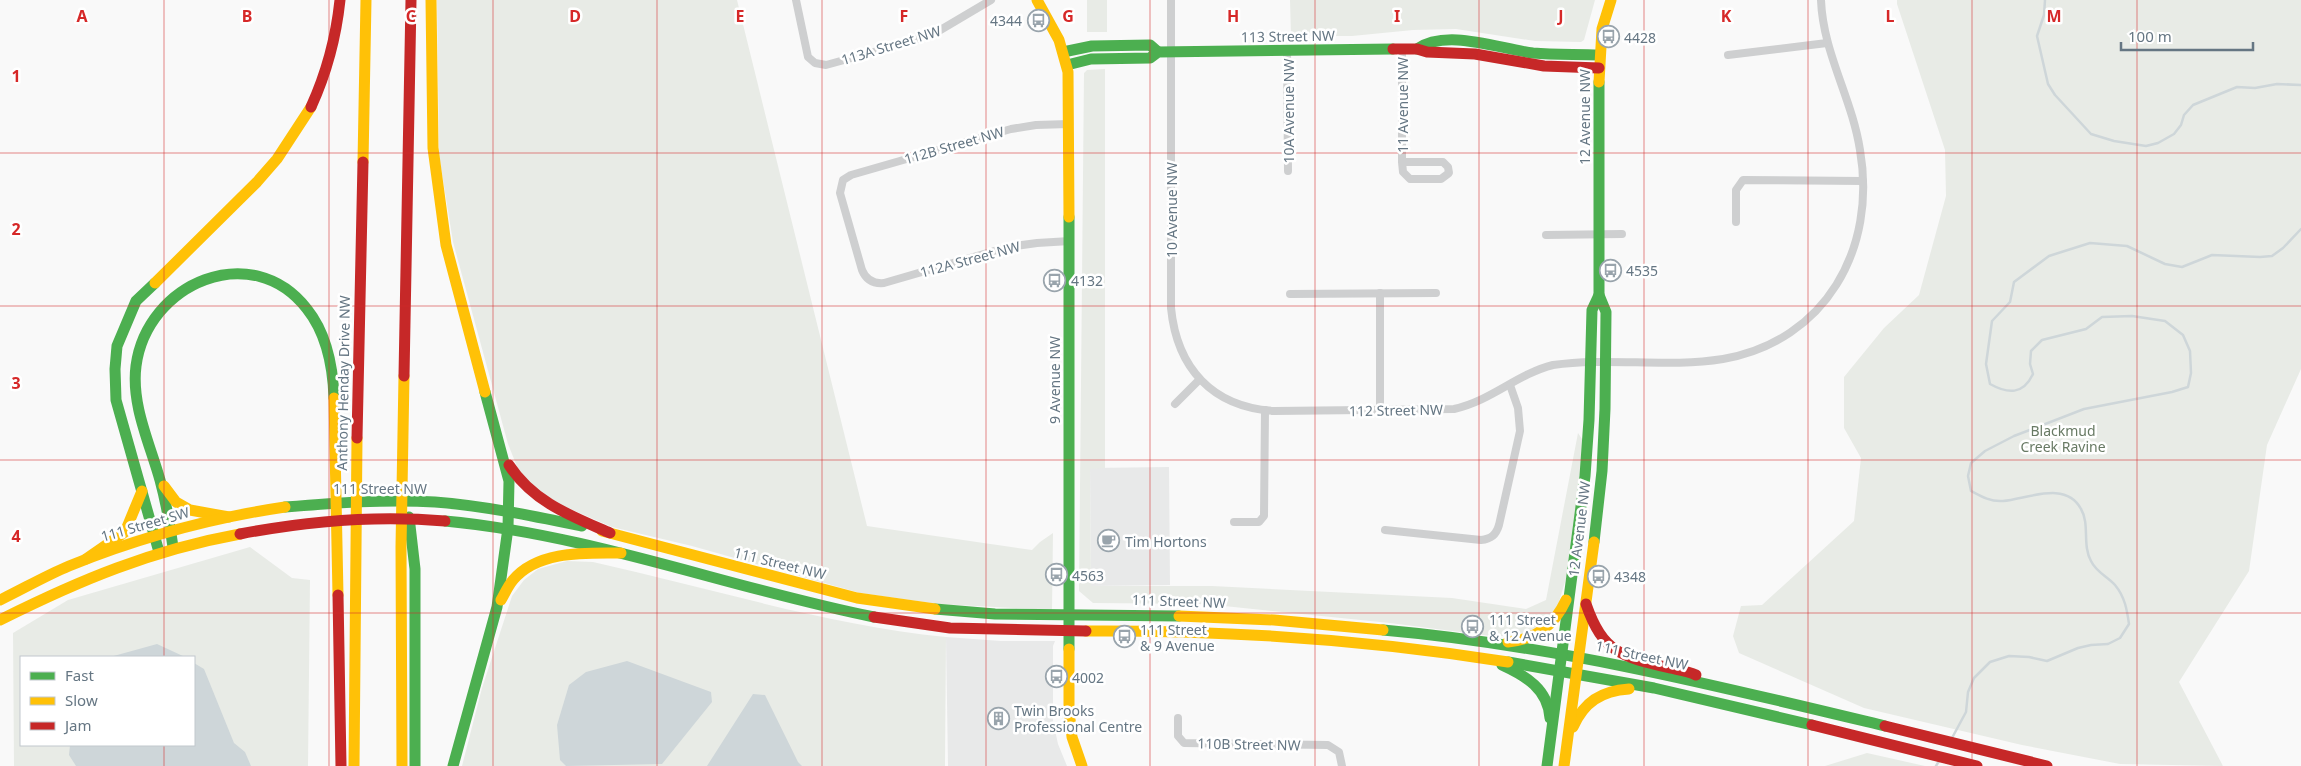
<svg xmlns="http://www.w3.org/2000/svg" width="2301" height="766" viewBox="0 0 2301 766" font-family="'Noto Sans',sans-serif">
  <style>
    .built { fill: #e8e9e9 }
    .green { fill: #e8ebe6; fill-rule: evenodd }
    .water { fill: #ced6d9 }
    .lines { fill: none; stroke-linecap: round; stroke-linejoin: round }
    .stream { stroke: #ced6d9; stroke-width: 2.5 }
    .street { stroke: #cecfd0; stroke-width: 8 }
    .fast { stroke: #4caf50; stroke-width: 11 }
    .slow { stroke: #ffc107; stroke-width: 11 }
    .jam { stroke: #c62828; stroke-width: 11 }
    .grid { fill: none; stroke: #d62828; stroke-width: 1; stroke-opacity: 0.55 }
    .labels { text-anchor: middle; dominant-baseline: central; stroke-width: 5; stroke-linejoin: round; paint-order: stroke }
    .poi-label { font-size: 14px; fill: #657683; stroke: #fff; text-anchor: start }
    .street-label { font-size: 14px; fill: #657683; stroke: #fff }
    .park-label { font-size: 14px; fill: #687a64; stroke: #fff }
    .grid-label { font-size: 16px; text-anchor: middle; font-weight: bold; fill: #d62828; stroke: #fff; stroke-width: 5; stroke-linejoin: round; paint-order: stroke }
  </style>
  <rect width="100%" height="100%" fill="#f9f9f9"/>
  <g class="built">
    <polygon points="1169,467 1170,585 1091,586 1090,468"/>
    <polygon points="946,637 1001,641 1055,641 1053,646 1053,721 1058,744 1067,766 948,766"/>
  </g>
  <g class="green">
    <polygon points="437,0 737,0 867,526 1032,550 1040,542 1053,533 1052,610 939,604 860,593 692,546 612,527 545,498 529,486 518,469 508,444 453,242 439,155"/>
    <rect x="1087" y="0" width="20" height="32"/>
    <polygon points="1290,0 1595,0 1584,40 1581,42 1535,41 1456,29 1413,30 1352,36 1291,36"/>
    <polygon points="1897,0 2301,0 2301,369 2267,445 2249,571 2179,682 2223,766 2120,764 2022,745 1864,708 1739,653 1733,636 1741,606 1762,605 1854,521 1861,458 1844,428 1844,377 1884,328 1919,295 1946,196 1945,150 1897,4"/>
    <polygon points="1105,69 1105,468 1090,469 1091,586 1212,586 1452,598 1526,609 1546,600 1578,433 1584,442 1568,572 1555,615 1540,629 1520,636 1491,636 1390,623 1205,604 1093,603 1079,591 1084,73 1087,70"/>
    <path d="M250,547L292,578L310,580L308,766H14L13,633L68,600ZM21,657H194V745H21Z"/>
    <path d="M567,561L593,562C711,588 826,625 946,637L945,766H462L482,688L512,596L524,580L538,569Z"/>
    <polygon points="1867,753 1925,766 1825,766"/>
  </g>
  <g class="water">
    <polygon points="157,644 185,657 110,657"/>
    <polygon points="627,661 711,692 712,702 662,764 566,766 560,760 557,725 569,685 586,672"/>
    <polygon points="194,663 204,669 234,743 245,752 251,766 76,766 69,755 70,745 194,745"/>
    <polygon points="753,694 765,695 798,762 802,766 707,766"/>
  </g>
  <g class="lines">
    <g class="stream">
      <polyline points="2045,0 2044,15 2037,36 2048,84 2055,95 2091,134 2114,141 2146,146 2158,143 2174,134 2181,125 2184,115 2193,105 2237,87 2255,88 2277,84 2301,85"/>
      <path d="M1952,738L1966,712L1968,692L1974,678L1990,662L2009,656L2029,657L2047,661L2078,648L2091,645L2108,644L2120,638L2129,624C2127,610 2125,597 2115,585C2108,577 2096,572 2091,561C2082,545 2090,524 2081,509C2066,480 2027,499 2003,501C1991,502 1982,497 1971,491L1968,476L1971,463L1985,451L2014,436L2084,409L2172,392L2188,387L2191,373L2190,351L2183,335L2165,321L2132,316L2102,317L2086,329L2042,340L2031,351L2030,364L2033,374C2023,395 2008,394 1990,384L1986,364L1992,321L2010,302L2014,282L2049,256L2090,243L2127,246L2165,264L2182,267L2212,255L2260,257L2272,256L2283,248L2301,229"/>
      <polyline points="1936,766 1939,761"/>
    </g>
    <g class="street">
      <polyline points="796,0 808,57 815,63 826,65 906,43 937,32 991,0"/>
      <path d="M1171,0V308C1177,368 1212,407 1274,411L1454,409C1491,401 1517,374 1553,365C1609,357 1667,368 1723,359C1826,341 1877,248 1860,150C1852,98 1823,53 1821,0"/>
      <polyline points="1402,49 1402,162 1403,172 1410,179 1441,179 1449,173 1448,167 1443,162 1402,162"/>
      <polyline points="1287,51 1288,171"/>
      <polyline points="1728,55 1827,43"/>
      <path d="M1069,124L1036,125L1011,129L851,175L843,180L840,193L862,270C866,280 873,284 884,283L1008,247L1037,243L1070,241"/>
      <polyline points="1736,222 1736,190 1743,180 1863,181"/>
      <polyline points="1546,235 1622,234"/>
      <polyline points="1380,293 1380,411"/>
      <polyline points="1290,294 1436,293"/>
      <polyline points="1175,404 1199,380"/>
      <polyline points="1234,522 1259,522 1264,516 1265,410"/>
      <path d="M1385,530L1481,540C1491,539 1496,535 1499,525L1520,431L1518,408L1510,385"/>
      <polyline points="1178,718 1178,736 1184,743 1328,745 1339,752 1342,766"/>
    </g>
    <g class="fast">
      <path d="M1417,49C1447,28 1499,49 1533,53C1555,55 1577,54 1599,55"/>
      <polyline points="1063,52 1092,46 1150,45 1158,52"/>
      <polyline points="1067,65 1091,59 1150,58 1158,52 1393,49"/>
      <polyline points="1069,217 1069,649"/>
      <polyline points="155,283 136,301 117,346 115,369 116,400 159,552"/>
      <path d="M285,507C335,503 385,499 435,502C485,506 533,516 582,526"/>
      <polyline points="409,517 415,569 415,766"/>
      <path d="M445,521C593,535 729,588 874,617"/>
      <polyline points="1594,542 1602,471 1605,409 1606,312 1599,295 1599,82"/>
      <path d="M173,547C170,525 166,502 160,480C150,444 131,405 136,366C147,283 252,238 307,309C327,334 333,368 334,398"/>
      <polyline points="935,609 995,614 1179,616"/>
      <path d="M1383,630C1553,645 1719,686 1885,726"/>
      <polyline points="1508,662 1654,688 1812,725"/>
      <path d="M1502,665C1526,676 1548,689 1550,718"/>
      <polyline points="453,766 497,607 508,528 509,481 485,392"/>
      <polyline points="1547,766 1585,476 1589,420 1592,310 1599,295"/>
    </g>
    <g class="slow">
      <polyline points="431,0 433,148 446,245 485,392"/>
      <polyline points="1037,0 1059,40 1068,72 1069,217"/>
      <polyline points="1599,82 1602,29 1611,0"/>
      <polyline points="363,162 366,0"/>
      <polyline points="155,283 257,182 277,159 311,107"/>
      <polyline points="334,398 338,595"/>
      <polyline points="164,486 176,502 190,510 229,517"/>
      <polyline points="602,531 857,598 935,609"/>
      <polyline points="86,559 125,532 142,491"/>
      <path d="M0,600C23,589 45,576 69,566C138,538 211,518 285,507"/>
      <path d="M501,600C505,593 508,586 513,580C538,550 586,553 621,553"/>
      <polyline points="1179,616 1274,620 1383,630"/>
      <path d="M0,620C80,580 152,550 240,534"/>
      <path d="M1086,631C1227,630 1369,640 1508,662"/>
      <path d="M1508,642C1536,639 1554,626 1566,600"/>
      <polyline points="1069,649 1069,710 1072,737 1082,766"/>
      <path d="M1573,727C1584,702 1601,691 1629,689"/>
      <polyline points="354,766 357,438"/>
      <polyline points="402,766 401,547 404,376"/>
      <polyline points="1564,766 1594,542"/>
    </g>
    <g class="jam">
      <polyline points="1393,49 1417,49 1427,52 1475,54 1544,66 1599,68"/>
      <path d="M311,107C327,72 336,38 340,0"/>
      <polyline points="404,376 411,0"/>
      <polyline points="357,438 363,162"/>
      <path d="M509,465C533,502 571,516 610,533"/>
      <path d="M240,534C307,521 377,515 445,521"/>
      <polyline points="338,595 341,766"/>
      <path d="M1586,604C1603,653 1622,657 1670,668C1679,670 1688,671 1696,675"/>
      <polyline points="874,617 950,628 1086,631"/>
      <polyline points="1812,725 1977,766"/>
      <polyline points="1885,726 2047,766"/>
    </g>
  </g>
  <path class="grid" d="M164,0V657M329,0V766M493,0V766M657,0V766M822,0V766M986,0V766M1150,0V766M1315,0V766M1479,0V766M1644,0V766M1808,0V766M1972,0V766M2137,0V766M0,153H2301M0,306H2301M0,460H2301M0,613H2301M164,745V766"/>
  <defs>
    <symbol id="bus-ring" viewBox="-11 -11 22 22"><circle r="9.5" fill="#fff" stroke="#99a4ac" stroke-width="1.5"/><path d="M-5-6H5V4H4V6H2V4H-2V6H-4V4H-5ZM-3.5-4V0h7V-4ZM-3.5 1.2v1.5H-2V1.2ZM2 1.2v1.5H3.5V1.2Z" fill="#99a4ac"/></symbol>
    <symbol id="cafe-ring" viewBox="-11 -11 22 22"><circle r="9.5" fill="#fff" stroke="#99a4ac" stroke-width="1.5"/><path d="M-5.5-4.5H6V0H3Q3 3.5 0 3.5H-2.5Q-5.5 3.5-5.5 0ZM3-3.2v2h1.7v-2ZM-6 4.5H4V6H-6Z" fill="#99a4ac"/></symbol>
    <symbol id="building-ring" viewBox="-11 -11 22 22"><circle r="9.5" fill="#fff" stroke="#99a4ac" stroke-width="1.5"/><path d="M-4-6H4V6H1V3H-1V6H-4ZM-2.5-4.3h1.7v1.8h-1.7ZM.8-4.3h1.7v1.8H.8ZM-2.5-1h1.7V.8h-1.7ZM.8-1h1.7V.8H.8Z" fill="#99a4ac"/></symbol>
  </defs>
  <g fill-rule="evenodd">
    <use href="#bus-ring" x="1026" y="8" width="25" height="25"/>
    <use href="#bus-ring" x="1596" y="24" width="25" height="25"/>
    <use href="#bus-ring" x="1598" y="258" width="25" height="25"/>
    <use href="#bus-ring" x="1042" y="268" width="25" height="25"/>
    <use href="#cafe-ring" x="1096" y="528" width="25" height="25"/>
    <use href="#bus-ring" x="1044" y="562" width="25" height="25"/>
    <use href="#bus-ring" x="1586" y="564" width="25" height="25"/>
    <use href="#bus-ring" x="1460" y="614" width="25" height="25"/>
    <use href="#bus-ring" x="1112" y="624" width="25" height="25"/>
    <use href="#bus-ring" x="1044" y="664" width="25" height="25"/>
    <use href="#building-ring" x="986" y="706" width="25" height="25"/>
  </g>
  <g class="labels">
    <g class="poi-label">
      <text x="1022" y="20" text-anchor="end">4344</text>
      <text x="1624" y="37">4428</text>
      <text x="1626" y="270">4535</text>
      <text x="1071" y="280">4132</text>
      <text x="1125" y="541">Tim Hortons</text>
      <text x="1072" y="575">4563</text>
      <text x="1614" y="576">4348</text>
      <text x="1489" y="619">111 Street<tspan x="1489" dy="16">&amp; 12 Avenue</tspan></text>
      <text x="1140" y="629">111 Street<tspan x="1140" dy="16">&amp; 9 Avenue</tspan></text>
      <text x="1072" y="677">4002</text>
      <text x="1014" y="710">Twin Brooks<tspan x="1014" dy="16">Professional Centre</tspan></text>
    </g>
    <g class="street-label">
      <text transform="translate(1288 36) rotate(-1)">113 Street NW</text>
      <text transform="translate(891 45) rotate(-17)">113A Street NW</text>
      <text transform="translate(1402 105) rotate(-90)">11 Avenue NW</text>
      <text transform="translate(1288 111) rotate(-90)">10A Avenue NW</text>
      <text transform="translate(1584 117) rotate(-90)">12 Avenue NW</text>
      <text transform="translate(954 145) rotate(-16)">112B Street NW</text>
      <text transform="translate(1171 210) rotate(-90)">10 Avenue NW</text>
      <text transform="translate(970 259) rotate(-15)">112A Street NW</text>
      <text transform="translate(1054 380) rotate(-90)">9 Avenue NW</text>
      <text transform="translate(343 383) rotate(-89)">Anthony Henday Drive NW</text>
      <text transform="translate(1396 410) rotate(-1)">112 Street NW</text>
      <text x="380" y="488">111 Street NW</text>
      <text transform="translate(145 524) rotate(-16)">111 Street SW</text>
      <text transform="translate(1579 529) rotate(-83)">12 Avenue NW</text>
      <text transform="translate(780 563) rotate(14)">111 Street NW</text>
      <text transform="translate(1179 601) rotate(2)">111 Street NW</text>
      <text transform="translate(1642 655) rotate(12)">111 Street NW</text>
      <text transform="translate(1249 744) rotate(1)">110B Street NW</text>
    </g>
    <g class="park-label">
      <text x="2063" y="430">Blackmud<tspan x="2063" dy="16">Creek Ravine</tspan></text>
    </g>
  </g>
  <g class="grid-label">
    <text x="82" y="22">A</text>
    <text x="247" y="22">B</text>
    <text x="411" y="22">C</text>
    <text x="575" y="22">D</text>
    <text x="740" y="22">E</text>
    <text x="904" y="22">F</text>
    <text x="1068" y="22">G</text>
    <text x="1233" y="22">H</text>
    <text x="1397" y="22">I</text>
    <text x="1561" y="22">J</text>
    <text x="1726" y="22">K</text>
    <text x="1890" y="22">L</text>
    <text x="2054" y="22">M</text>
    <text x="16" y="82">1</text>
    <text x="16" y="235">2</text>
    <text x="16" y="389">3</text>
    <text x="16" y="542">4</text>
  </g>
  <rect x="20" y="656" width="175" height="90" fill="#ffffff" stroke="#c1c8cd"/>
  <rect x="30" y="672" width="25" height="8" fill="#4caf50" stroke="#c1c8cd"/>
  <text x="65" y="681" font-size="15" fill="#657683">Fast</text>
  <rect x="30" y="697" width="25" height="8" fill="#ffc107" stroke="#c1c8cd"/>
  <text x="65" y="706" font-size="15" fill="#657683">Slow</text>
  <rect x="30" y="722" width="25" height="8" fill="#c62828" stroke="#c1c8cd"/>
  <text x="65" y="731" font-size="15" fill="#657683">Jam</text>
  <path d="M2121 42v8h132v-8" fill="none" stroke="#657683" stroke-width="2.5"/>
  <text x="2128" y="42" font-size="15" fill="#657683" stroke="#ffffff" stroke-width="4" paint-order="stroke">100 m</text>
</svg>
